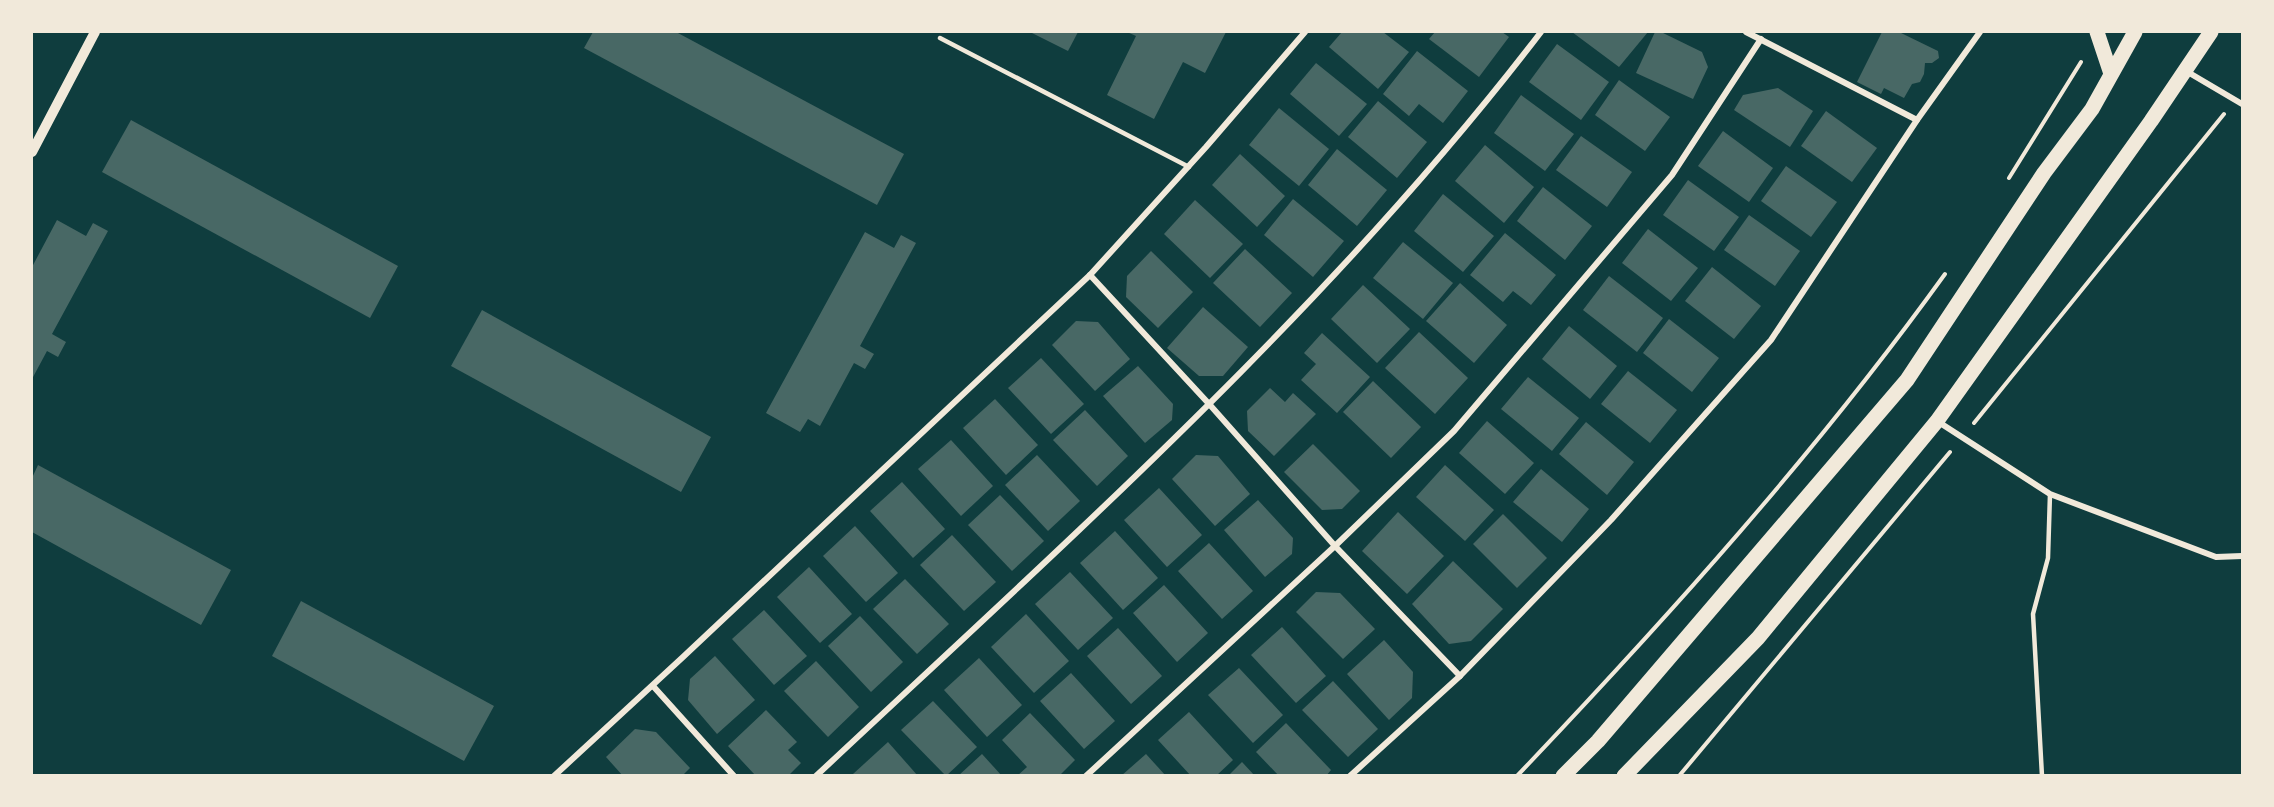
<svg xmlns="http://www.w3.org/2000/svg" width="2274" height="807" viewBox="0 0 2274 807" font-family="'Exo 2',sans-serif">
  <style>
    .building { fill: #486865 }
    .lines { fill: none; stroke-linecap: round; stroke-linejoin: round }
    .path { stroke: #f1e9da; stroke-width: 4 }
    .service { stroke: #f1e9da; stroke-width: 4.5 }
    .minor { stroke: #f1e9da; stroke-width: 6 }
    .tertiary { stroke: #f1e9da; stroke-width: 10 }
    .primary { stroke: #f1e9da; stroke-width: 15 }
  </style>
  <rect width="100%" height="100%" fill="#0f3d3e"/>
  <g class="building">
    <polygon points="593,32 676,32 904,154 877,205 584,48"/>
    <polygon points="1030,32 1078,32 1068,51"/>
    <polygon points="1127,32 1226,32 1205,73 1183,62 1154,119 1107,95 1136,36"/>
    <polygon points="1342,32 1383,32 1409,52 1378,89 1329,47"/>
    <polygon points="1435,32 1502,32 1509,37 1479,77 1429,39"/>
    <polygon points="1572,32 1648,32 1619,67"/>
    <polygon points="1655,32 1661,32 1702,52 1708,67 1693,99 1636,73"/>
    <polygon points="1882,32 1899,32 1938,51 1939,58 1932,63 1925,63 1924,74 1920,82 1912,84 1904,98 1884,88 1881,94 1857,82"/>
    <polygon points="1557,44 1609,82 1581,120 1529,82"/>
    <polygon points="1417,51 1468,91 1443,123 1419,104 1409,116 1383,94"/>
    <polygon points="1316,63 1367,104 1339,136 1290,94"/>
    <polygon points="1619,80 1670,117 1645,151 1595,115"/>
    <polygon points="1778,88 1813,111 1790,147 1734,110 1743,95"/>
    <polygon points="1521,95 1574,134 1545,171 1494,133"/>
    <polygon points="1378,101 1427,142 1397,178 1348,137"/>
    <polygon points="1279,108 1329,149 1299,186 1249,145"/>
    <polygon points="1826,111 1877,148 1852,182 1801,146"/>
    <polygon points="131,120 398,266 370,318 102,172"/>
    <polygon points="1723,131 1773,168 1749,202 1698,166"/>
    <polygon points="1581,136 1632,172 1607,207 1556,170"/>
    <polygon points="1485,145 1534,187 1504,223 1455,181"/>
    <polygon points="1337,149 1387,190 1357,226 1308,185"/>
    <polygon points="1240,154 1285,196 1257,227 1212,185"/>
    <polygon points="1786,166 1837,202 1811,237 1761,201"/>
    <polygon points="1688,180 1739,217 1714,251 1663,215"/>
    <polygon points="1543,187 1592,226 1565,260 1517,221"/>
    <polygon points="1443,194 1494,236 1463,272 1414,231"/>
    <polygon points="1293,199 1344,241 1313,277 1264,235"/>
    <polygon points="1195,200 1243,244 1210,278 1164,234"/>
    <polygon points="1749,215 1800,251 1775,286 1724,250"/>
    <polygon points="57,220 86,236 93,223 108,231 52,334 66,342 58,357 47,351 32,379 32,267"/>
    <polygon points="1648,229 1698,268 1671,301 1622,263"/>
    <polygon points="865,232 894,248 901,235 916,243 860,346 874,354 865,369 854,363 820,426 808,419 800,432 766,413"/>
    <polygon points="1505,233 1556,275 1531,305 1513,291 1503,302 1470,275"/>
    <polygon points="1403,242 1453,283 1423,319 1373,278"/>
    <polygon points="1245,249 1292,293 1260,327 1213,283"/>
    <polygon points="1151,251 1193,292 1158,328 1126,297 1127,276"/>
    <polygon points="1712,267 1761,306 1734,339 1685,301"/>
    <polygon points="1609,276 1663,318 1637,352 1583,310"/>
    <polygon points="1460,283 1507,325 1474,363 1426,321"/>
    <polygon points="1363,285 1410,329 1377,363 1331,319"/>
    <polygon points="1203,307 1248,347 1223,376 1199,376 1167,348"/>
    <polygon points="482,310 711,437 681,492 451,366"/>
    <polygon points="1669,319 1719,358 1692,392 1643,353"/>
    <polygon points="1076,321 1098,322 1130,359 1095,391 1052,345"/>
    <polygon points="1569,326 1617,366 1590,399 1542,359"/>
    <polygon points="1419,332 1468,378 1435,414 1385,368"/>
    <polygon points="1322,333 1370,377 1337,413 1301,380 1316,364 1304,353"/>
    <polygon points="1041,358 1084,404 1051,434 1008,388"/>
    <polygon points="1138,366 1173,404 1172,420 1145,443 1103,396"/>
    <polygon points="1628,371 1677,410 1650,443 1601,404"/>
    <polygon points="1528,377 1579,418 1552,451 1501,409"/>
    <polygon points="1373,381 1421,427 1391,458 1343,412"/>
    <polygon points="1270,388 1285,402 1293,393 1316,414 1274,456 1248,431 1247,411"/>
    <polygon points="995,399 1038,445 1006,475 963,428"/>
    <polygon points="1085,410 1128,456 1097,486 1053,440"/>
    <polygon points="1487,421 1534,463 1505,494 1459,453"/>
    <polygon points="1586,422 1634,462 1607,495 1559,454"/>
    <polygon points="951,440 993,486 961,516 918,469"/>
    <polygon points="1313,444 1360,491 1342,509 1322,510 1284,472"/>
    <polygon points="1037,455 1080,501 1048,531 1005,485"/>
    <polygon points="1196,455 1218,456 1250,494 1215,526 1172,479"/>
    <polygon points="38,465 231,570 201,625 32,532 32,478"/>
    <polygon points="1445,465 1494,510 1465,541 1416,497"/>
    <polygon points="1541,469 1589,509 1562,542 1513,502"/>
    <polygon points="902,482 945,529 913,558 870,511"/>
    <polygon points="1159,488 1202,535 1167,567 1124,520"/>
    <polygon points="1000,495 1044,541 1012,571 968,525"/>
    <polygon points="1258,500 1293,538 1292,554 1265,577 1224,530"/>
    <polygon points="1398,512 1444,556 1407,594 1362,551"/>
    <polygon points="1503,514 1547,558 1517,588 1473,544"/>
    <polygon points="855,526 898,573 866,602 823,556"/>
    <polygon points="1115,531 1158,578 1123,610 1080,563"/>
    <polygon points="952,535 996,582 964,611 920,565"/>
    <polygon points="1209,543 1253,591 1222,619 1178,571"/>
    <polygon points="1453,561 1503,609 1471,641 1449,644 1412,604"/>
    <polygon points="809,567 852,614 820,643 777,597"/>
    <polygon points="1070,572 1113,618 1078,650 1035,604"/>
    <polygon points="905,579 949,624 917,654 873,609"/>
    <polygon points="1164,585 1208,633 1177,662 1133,613"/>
    <polygon points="1316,592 1340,593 1375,629 1343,659 1296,612"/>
    <polygon points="301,601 494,706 464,761 272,656"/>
    <polygon points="764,610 807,656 774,685 732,639"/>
    <polygon points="1026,614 1069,661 1034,693 991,647"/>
    <polygon points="860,616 903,662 871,692 828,646"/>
    <polygon points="1282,627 1326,676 1296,703 1251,655"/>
    <polygon points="1118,628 1162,676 1131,704 1087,656"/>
    <polygon points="1384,640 1413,672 1412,698 1389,720 1347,674"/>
    <polygon points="715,656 755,700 717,734 688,700 690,679"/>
    <polygon points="979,658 1022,705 987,737 944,690"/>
    <polygon points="816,661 859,707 828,737 784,691"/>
    <polygon points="1239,668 1283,715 1253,743 1208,695"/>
    <polygon points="1071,673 1115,721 1084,749 1040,701"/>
    <polygon points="1333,681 1378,729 1348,757 1302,710"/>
    <polygon points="933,701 977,747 946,776 901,730"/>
    <polygon points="766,710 797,742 788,750 801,763 788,776 755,775 728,746"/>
    <polygon points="1189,712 1233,760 1216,776 1191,776 1158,740"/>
    <polygon points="1030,713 1075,760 1059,776 1017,776 1027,767 1002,740"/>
    <polygon points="1286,723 1331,770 1326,776 1279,776 1256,752"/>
    <polygon points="635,729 656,732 690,768 682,776 623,776 606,757"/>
    <polygon points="888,742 918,776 854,776 853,774"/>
    <polygon points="982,754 1002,776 958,776"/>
    <polygon points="1146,754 1166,776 1121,776"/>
    <polygon points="1242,762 1255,776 1228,776"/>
  </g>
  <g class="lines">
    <g class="path">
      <polyline points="2009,178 2081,62"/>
      <polyline points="1974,423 2224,114"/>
      <path d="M1517,776C1669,616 1816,453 1945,274"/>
      <polyline points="1679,776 1950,452"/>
    </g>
    <g class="service">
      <polyline points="940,38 1189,167"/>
      <polyline points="2042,776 2033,614 2048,558 2050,494"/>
    </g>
    <g class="minor">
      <polyline points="1746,32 1917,120"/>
      <polyline points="2186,71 2242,104"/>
      <polyline points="1090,275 1210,405 1335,546 1460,676"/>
      <polyline points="1937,421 2050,494 2216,557 2242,556"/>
      <polyline points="653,686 734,776"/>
      <polyline points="554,776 683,657 1090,275 1206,147 1305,32"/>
      <path d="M816,776C1069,539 1330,308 1541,32"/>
      <polyline points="1086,776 1335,546 1454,431 1672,175 1761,39"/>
      <polyline points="1350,776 1460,676 1611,520 1771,340 1917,120 1980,32"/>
    </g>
    <polyline class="tertiary" points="32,152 95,32"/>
    <g class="primary">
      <polyline points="2097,32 2111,74"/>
      <polyline points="1563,776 1598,741 1907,380 2044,173 2092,109 2135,32"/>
      <polyline points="1624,776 1758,638 1937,421 2151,121 2211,32"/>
    </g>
  </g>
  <rect width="2274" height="807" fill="none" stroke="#f1e9da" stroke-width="66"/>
</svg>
